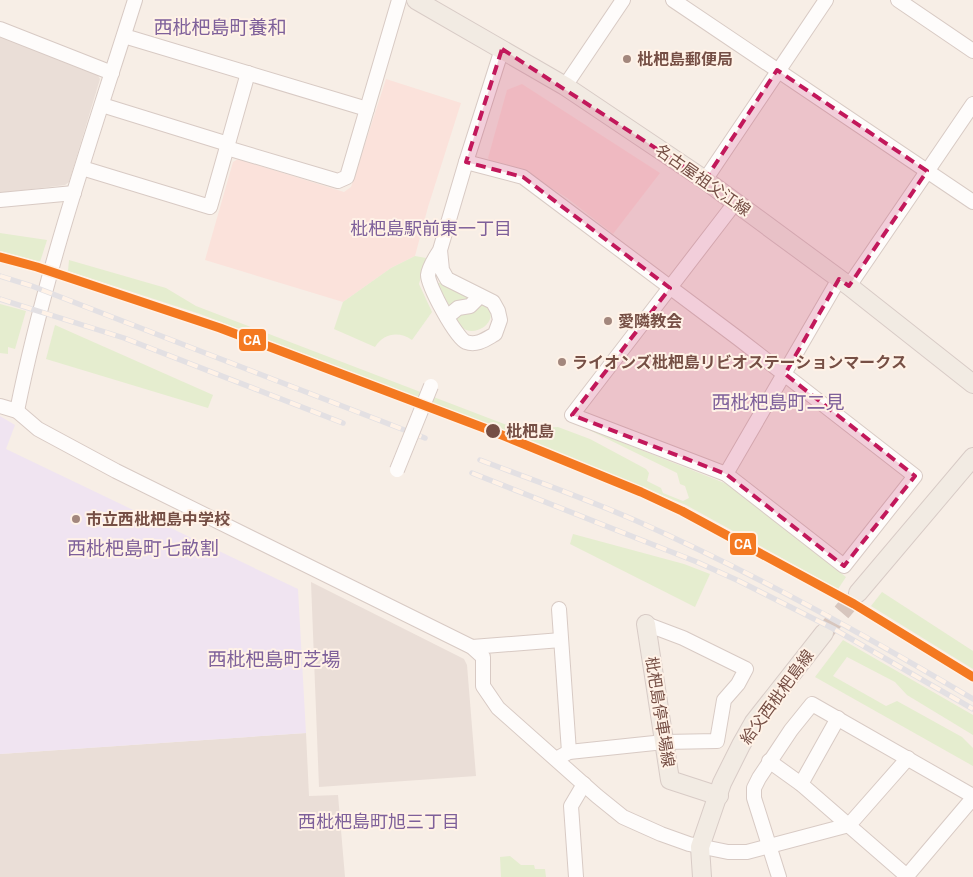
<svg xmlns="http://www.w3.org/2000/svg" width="973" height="877" viewBox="0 0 973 877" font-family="'Space Grotesk','Noto Sans JP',sans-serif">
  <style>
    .commercial { fill: #fbe2db }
    .industrial { fill: #eaded7 }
    .education { fill: #f0e4f1 }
    .green { fill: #e5edcf }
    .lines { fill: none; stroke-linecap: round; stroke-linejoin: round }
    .major-tunnel { stroke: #d7c6be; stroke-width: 18; stroke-dasharray: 18 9; stroke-linecap: butt }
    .minor-casing { stroke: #d8cac4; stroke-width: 16 }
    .major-casing { stroke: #d8cbc6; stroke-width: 20 }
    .minor { stroke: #fefcfb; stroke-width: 14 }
    .major { stroke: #f2ebe3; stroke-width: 18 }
    .rail-casing { stroke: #e3e0e3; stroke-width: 5.5 }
    .rail { stroke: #fff2e7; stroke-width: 4; stroke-dasharray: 11; stroke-linecap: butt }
    .minor-bridge-casing { stroke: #d8cac4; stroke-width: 16; stroke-linecap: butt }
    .minor-bridge { stroke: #fefcfb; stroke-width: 14 }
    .rail-1-casing { stroke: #fff2e7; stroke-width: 12 }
    .rail-1 { stroke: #f47921; stroke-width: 9 }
    .marked { fill: #c2185b; fill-opacity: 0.2; stroke: #c2185b; stroke-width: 4; stroke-dasharray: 10 6; stroke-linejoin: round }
    .poi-dot { fill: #a3877d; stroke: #fff2e7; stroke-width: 2 }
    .stop-dot { fill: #764f45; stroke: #fff2e7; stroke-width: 2 }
    .labels { text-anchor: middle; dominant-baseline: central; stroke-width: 4; stroke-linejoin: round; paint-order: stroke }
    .poi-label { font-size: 16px; font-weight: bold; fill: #764f45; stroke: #fff2e7; text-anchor: start }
    .street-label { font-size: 16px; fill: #764f45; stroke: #fff2e7 }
    .stop-label { font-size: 16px; font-weight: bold; fill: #764f45; stroke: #fff2e7; text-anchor: start }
    .neighbourhood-label { font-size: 18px; fill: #7e609a; stroke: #fff2e7 }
    .quarter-label { font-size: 19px; fill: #7e609a; stroke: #fff2e7 }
    .line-badge { stroke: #fff2e7; stroke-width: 2 }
    .badge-label { font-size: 14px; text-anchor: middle; font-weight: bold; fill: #fff }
  </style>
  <rect width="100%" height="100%" fill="#f7eee6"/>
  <g class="commercial">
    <polygon points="386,79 461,103 428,207 415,256 391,268 343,302 205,260 233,162 238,159 344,192 351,187"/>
    <polygon points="522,84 660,173 613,234 567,198 537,179 491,162 488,158 507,90"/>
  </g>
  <g class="industrial">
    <polygon points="0,35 97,74 100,79 69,182 65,185 0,193"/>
    <polygon points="311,582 464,659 467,665 476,776 319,787"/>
    <polygon points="306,733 309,796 338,795 345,877 0,877 0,754"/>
  </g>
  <polygon class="education" points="0,416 15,425 6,449 298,589 306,733 0,754"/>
  <g class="green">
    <polygon points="0,233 47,240 40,262 0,251"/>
    <path d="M415,256L426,258L419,284L432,312L412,340C399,331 384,333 375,347L334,329L343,302L391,268Z"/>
    <polygon points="69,260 166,288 196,306 517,429 558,427 590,439 646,469 649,473 647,481 661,488 663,493 683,501 689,498 685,486 680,484 677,473 583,427 727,484 846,577 838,589 686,505 441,406 200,314 68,271"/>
    <polygon points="436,283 445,283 474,299 452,310"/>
    <path d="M479,301C508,315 476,342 460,326C458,323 456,318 455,315Z"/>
    <polygon points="0,304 26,311 15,349 8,347 8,354 0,353"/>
    <polygon points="55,325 213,395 208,408 46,359"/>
    <polygon points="573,534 684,564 710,574 695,607 570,544"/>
    <polygon points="882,592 973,651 973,669 871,606"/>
    <polygon points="843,640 973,715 973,735 907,695 895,682 847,657 833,676 886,706 897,701 962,737 973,748 973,766 815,677"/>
    <polygon points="510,856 521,865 534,865 535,869 545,869 546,877 501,877 500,857"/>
  </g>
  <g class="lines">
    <polyline class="major-tunnel" points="824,633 858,593"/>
    <defs>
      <g id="minor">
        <polyline points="673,0 973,202"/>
        <polyline points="898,0 973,51"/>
        <polyline points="0,29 112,73"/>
        <polyline points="124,36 367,109"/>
        <polyline points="565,86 623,0"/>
        <polyline points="102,105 228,144"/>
        <polyline points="227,148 338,181 347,177 399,0"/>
        <path d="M466,162L523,177L739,339L915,476L844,566L726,474L572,415C624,347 676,280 728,212L736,201"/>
        <polyline points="82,168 210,207 248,73"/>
        <polyline points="705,180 826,0"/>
        <polyline points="0,200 74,193"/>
        <path d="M440,250L442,270L447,279L493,302L498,311L500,320L495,334C486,339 477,346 466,342C456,338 428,286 428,275C429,266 436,257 440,250L466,162L502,49"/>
        <polyline points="849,286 973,104"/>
        <polyline points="447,317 458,308 470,306 480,296"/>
        <polyline points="0,406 17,411 38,429 116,471 472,647 483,657 483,686 498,708 597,796 623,817 661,834 689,844 728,852 747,852 849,825 908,758"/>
        <path d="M17,411C45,271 92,136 135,0"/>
        <polyline points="726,474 839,279"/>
        <polyline points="559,609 569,752"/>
        <polyline points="472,647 561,640"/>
        <polyline points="556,759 569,752 664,742 717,741 724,700 738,684 746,669 683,638 646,624"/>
        <polyline points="769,761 801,784 908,877"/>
        <polyline points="801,784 838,718"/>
        <polyline points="576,877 571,806 584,784"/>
        <polyline points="779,877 754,798 754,788 759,778 791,730 812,704 973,796"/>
        <polyline points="906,877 973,798"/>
      </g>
      <g id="major">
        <polyline points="416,0 565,86 705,180 849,286 973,384"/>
        <polyline points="858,593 973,457"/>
        <polyline points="646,624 670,780 719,796"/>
        <polyline points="702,877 700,847 722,783 741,745 754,722 824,633"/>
      </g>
    </defs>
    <use href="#minor" class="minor-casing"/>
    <use href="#major" class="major-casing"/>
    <use href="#minor" class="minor"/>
    <use href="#major" class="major"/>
    <defs>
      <g id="rail">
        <polyline points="0,276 32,286 425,438"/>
        <polyline points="0,299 124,338 343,423"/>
        <path d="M480,460C533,480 587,499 639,522C754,573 865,635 973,699"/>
        <polyline points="472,473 697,562 739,581 834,629 973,709"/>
      </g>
    </defs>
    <use href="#rail" class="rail-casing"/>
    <use href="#rail" class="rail"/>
    <defs>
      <polyline id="minor-bridge" points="397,470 431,386"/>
    </defs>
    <use href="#minor-bridge" class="minor-bridge-casing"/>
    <use href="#minor-bridge" class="minor-bridge"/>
    <defs>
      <polyline id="rail-1" points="0,257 37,267 220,328 492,431 641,492 682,511 854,604 973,677"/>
    </defs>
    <use href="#rail-1" class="rail-1-casing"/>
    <use href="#rail-1" class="rail-1"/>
  </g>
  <path class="marked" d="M502,49L705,180L777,70L927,171L849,286L839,279L785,374L915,476L844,566L726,474L572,415L670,288L523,177L466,162Z"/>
  <g class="poi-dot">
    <circle cx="627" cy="59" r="5"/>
    <circle cx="608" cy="321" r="5"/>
    <circle cx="562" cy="362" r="5"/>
    <circle cx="76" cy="519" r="5"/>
  </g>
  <circle class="stop-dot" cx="493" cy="431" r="8"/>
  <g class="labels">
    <g class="poi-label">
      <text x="637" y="59">枇杷島郵便局</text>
      <text x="618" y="321">愛隣教会</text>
      <text x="572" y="362">ライオンズ枇杷島リビオステーションマークス</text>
      <text x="86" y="519">市立西枇杷島中学校</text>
    </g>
    <g class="street-label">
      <text transform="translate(703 180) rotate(35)">名古屋祖父江線</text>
      <text transform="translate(777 697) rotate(-54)">給父西枇杷島線</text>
      <text transform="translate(660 712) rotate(81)">枇杷島停車場線</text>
    </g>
    <g class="stop-label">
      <text x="506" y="431">枇杷島</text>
    </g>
    <g class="neighbourhood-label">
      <text x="431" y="228">枇杷島駅前東一丁目</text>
      <text x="379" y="821">西枇杷島町旭三丁目</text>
    </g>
    <g class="quarter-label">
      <text x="220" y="27">西枇杷島町養和</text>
      <text x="778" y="402">西枇杷島町二見</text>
      <text x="143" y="548">西枇杷島町七畝割</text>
      <text x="274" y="659">西枇杷島町芝場</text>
    </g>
  </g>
  <g class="line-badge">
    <rect x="238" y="328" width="29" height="24" rx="5" fill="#f47921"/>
    <rect x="729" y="532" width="28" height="24" rx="5" fill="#f47921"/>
  </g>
  <g class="badge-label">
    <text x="252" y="345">CA</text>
    <text x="743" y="549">CA</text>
  </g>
</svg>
